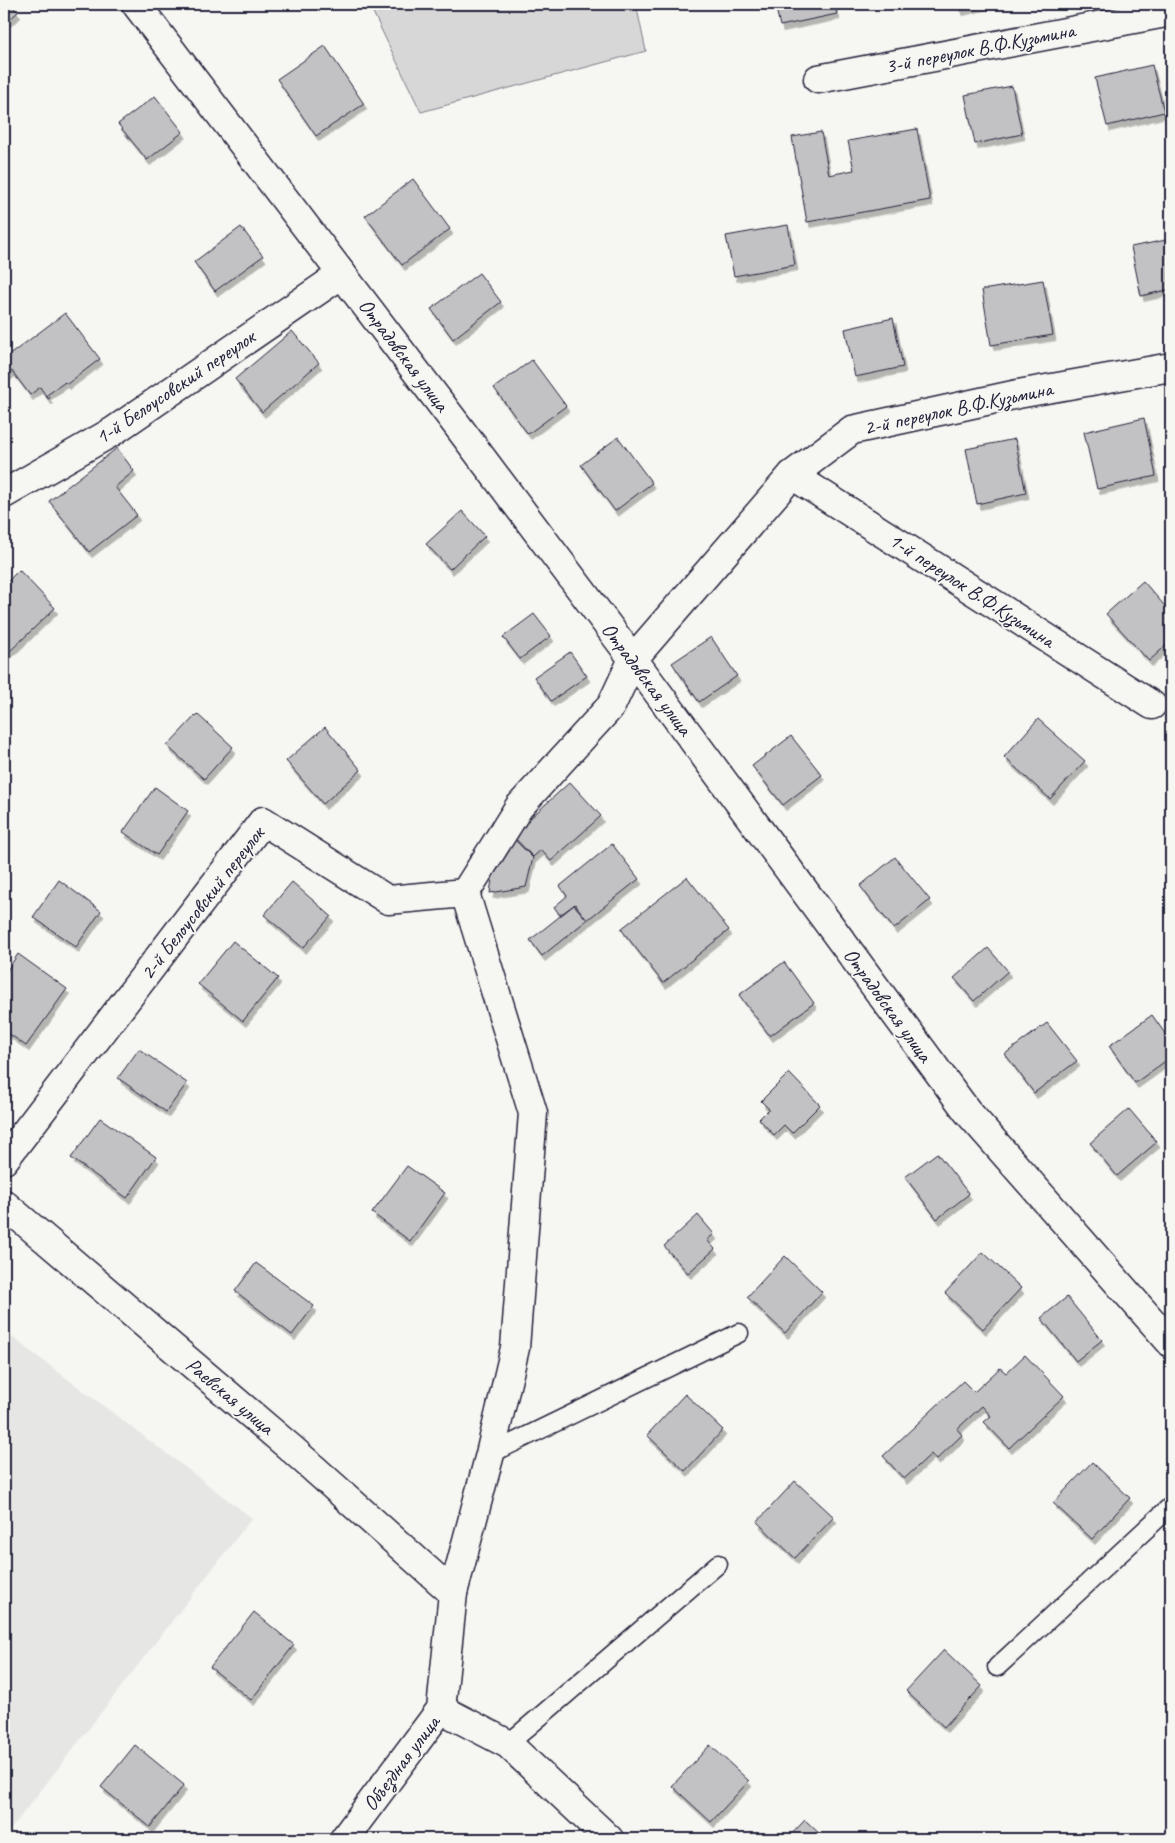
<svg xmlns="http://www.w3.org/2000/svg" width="1175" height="1843" viewBox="0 0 1175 1843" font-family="Caveat,sans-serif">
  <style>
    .built { fill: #e6e6e4 }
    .green { fill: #d7d7d7; stroke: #7c7c89 }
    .building { fill: #c2c2c4; stroke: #22223b; filter: url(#shadow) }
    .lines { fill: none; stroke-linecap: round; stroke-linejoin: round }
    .service-casing { stroke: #22223b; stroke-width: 21 }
    .minor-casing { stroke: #22223b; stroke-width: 31 }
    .service { stroke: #f6f6f2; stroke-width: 18 }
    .minor { stroke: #f6f6f2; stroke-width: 28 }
    .labels { text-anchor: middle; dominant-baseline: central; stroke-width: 4; stroke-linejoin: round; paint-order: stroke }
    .street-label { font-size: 21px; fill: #22223b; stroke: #f6f6f2 }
  </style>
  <defs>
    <filter id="shadow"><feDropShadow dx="3" dy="5.5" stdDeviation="0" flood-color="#0004"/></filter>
  </defs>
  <rect width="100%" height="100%" fill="#f6f6f2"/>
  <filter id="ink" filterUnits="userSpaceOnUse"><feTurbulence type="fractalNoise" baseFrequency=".02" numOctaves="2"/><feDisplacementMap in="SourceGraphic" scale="10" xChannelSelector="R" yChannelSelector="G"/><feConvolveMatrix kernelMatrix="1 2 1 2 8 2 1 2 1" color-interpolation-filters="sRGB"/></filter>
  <g filter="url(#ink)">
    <polygon class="built" points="4,1331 252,1518 4,1838"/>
    <polygon class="green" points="369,4 636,4 646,51 421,112"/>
    <g class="building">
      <polygon points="4,4 10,4 18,12 4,24"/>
      <polygon points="775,4 834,4 837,14 780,26"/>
      <polygon points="958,4 985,4 960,10"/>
      <polygon points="325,46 364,104 316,136 277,79"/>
      <polygon points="1152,65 1164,112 1107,126 1095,78"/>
      <polygon points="1012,86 1022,134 975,144 965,95"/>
      <polygon points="155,96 183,132 147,160 118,124"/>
      <polygon points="917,129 930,200 807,222 792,137 821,132 829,175 854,170 848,141"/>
      <polygon points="413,179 450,229 402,265 365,216"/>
      <polygon points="788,225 795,265 734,276 726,236"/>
      <polygon points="241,227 263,256 215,291 194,262"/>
      <polygon points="1171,239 1171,289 1141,296 1131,247"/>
      <polygon points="479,273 501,302 453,339 431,309"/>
      <polygon points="1043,280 1053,335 991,345 982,290"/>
      <polygon points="65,313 100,359 67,384 65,382 47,395 50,398 48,399 40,387 30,395 12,371 4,378 4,359"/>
      <polygon points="893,318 903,367 855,377 845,329"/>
      <polygon points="292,331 319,363 262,412 235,379"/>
      <polygon points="532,360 566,406 528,434 494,388"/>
      <polygon points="1144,418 1156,476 1097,489 1084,432"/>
      <polygon points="618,437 652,483 615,511 581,465"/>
      <polygon points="1015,439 1026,493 977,504 966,449"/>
      <polygon points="117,448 134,471 115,487 137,515 89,552 49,501"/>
      <polygon points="462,511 485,536 450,569 426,544"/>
      <polygon points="19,570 55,608 8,653 4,649 4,585"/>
      <polygon points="1143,581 1171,613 1171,641 1149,661 1106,614"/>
      <polygon points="534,614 551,636 520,659 503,637"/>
      <polygon points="711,637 737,676 699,702 672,663"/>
      <polygon points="570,652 587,676 551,701 534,677"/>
      <polygon points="197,714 233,747 204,779 167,746"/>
      <polygon points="1038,719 1085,761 1050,799 1004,757"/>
      <polygon points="325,727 361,770 323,804 286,761"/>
      <polygon points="791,736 822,775 783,805 752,766"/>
      <polygon points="570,782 601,816 551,861 541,850 533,857 512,835"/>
      <polygon points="155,787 188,811 157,855 123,832"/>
      <polygon points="511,836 533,858 526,887 490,893 495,858"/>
      <polygon points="612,844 639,879 587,920 575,904 560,915 554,907 567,896 560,886"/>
      <polygon points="895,857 930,900 894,929 860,886"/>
      <polygon points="687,877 729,930 663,983 621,929"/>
      <polygon points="59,880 101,911 76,947 33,917"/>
      <polygon points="292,882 331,916 303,948 264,915"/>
      <polygon points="574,905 587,920 542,956 530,940"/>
      <polygon points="233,941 278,978 243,1021 198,984"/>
      <polygon points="988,948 1008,971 974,1001 954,978"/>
      <polygon points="18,954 67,989 26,1046 4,1030 4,975"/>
      <polygon points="784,962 814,1003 770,1036 739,995"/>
      <polygon points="1152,1015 1171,1042 1171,1057 1135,1083 1109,1046"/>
      <polygon points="1047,1023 1077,1061 1034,1093 1005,1054"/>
      <polygon points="139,1049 187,1083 166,1112 118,1078"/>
      <polygon points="789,1073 820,1105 792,1133 784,1125 774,1135 759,1119 769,1109 761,1101"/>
      <polygon points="1129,1109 1157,1142 1117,1176 1090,1143"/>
      <polygon points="100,1118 156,1157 127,1198 71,1158"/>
      <polygon points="937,1153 969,1194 937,1219 905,1177"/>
      <polygon points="407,1166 445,1193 410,1241 372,1213"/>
      <polygon points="698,1215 714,1234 707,1240 715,1249 688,1273 664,1246"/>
      <polygon points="983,1252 1021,1288 983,1329 945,1293"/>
      <polygon points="785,1256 822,1292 785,1333 747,1297"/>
      <polygon points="256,1263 314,1306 292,1335 235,1291"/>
      <polygon points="1067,1297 1102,1340 1076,1361 1041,1318"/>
      <polygon points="1025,1355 1064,1396 1009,1448 984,1422 991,1416 982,1406 957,1429 962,1435 936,1460 931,1454 904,1479 883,1456 963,1381 974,1392 1000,1368 1006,1373"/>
      <polygon points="685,1394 723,1430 685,1471 647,1435"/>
      <polygon points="1092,1462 1130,1498 1092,1539 1053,1503"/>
      <polygon points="795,1481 834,1517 795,1558 757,1522"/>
      <polygon points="254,1612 294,1645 251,1700 210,1667"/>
      <polygon points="944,1650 982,1686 944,1727 906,1691"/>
      <polygon points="135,1745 184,1785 150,1827 101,1787"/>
      <polygon points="710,1745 749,1781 711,1822 672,1786"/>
      <polygon points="805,1820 825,1839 787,1839"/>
    </g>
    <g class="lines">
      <defs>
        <g id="service">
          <polyline points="490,1454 739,1333"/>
          <polyline points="997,1667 1171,1506"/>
          <polyline points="508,1744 718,1564"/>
        </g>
        <g id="minor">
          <polyline points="136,4 457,425 633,659 967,1111 1171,1343"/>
          <polyline points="818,79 1171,12"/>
          <polyline points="792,475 1152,705"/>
          <polyline points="4,494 112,432 342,274"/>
          <polyline points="4,1160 263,821 388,900 465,893"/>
          <polyline points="4,1204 293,1450 453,1593"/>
          <polyline points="441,1709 508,1744 609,1839"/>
          <polyline points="344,1839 441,1709 453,1593 490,1454 515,1348 533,1113 465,893 519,807 611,706 633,659 792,475 852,430 1018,394 1171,367"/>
        </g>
      </defs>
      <use href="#service" class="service-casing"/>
      <use href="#minor" class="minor-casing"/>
      <use href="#service" class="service"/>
      <use href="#minor" class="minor"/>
    </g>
  </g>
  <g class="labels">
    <g class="street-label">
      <text transform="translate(980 48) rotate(-11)">3-й переулок В.Ф.Кузьмина</text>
      <text transform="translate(404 355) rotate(53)">Отрадовская улица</text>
      <text transform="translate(175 387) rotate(-34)">1-й Белоусовский переулок</text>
      <text transform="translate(958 408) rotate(-12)">2-й переулок В.Ф.Кузьмина</text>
      <text transform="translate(972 590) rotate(33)">1-й переулок В.Ф.Кузьмина</text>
      <text transform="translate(647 679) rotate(53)">Отрадовская улица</text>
      <text transform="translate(202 903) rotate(-52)">2-й Белоусовский переулок</text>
      <text transform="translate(888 1005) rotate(54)">Отрадовская улица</text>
      <text transform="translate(230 1396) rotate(40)">Раевская улица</text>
      <text transform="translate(401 1763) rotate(-53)">Объездная улица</text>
    </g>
  </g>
  <rect width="1175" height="1843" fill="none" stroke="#f6f6f2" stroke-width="20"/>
  <rect x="10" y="10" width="1155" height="1823" fill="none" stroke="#22223b" stroke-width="2" filter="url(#ink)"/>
</svg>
